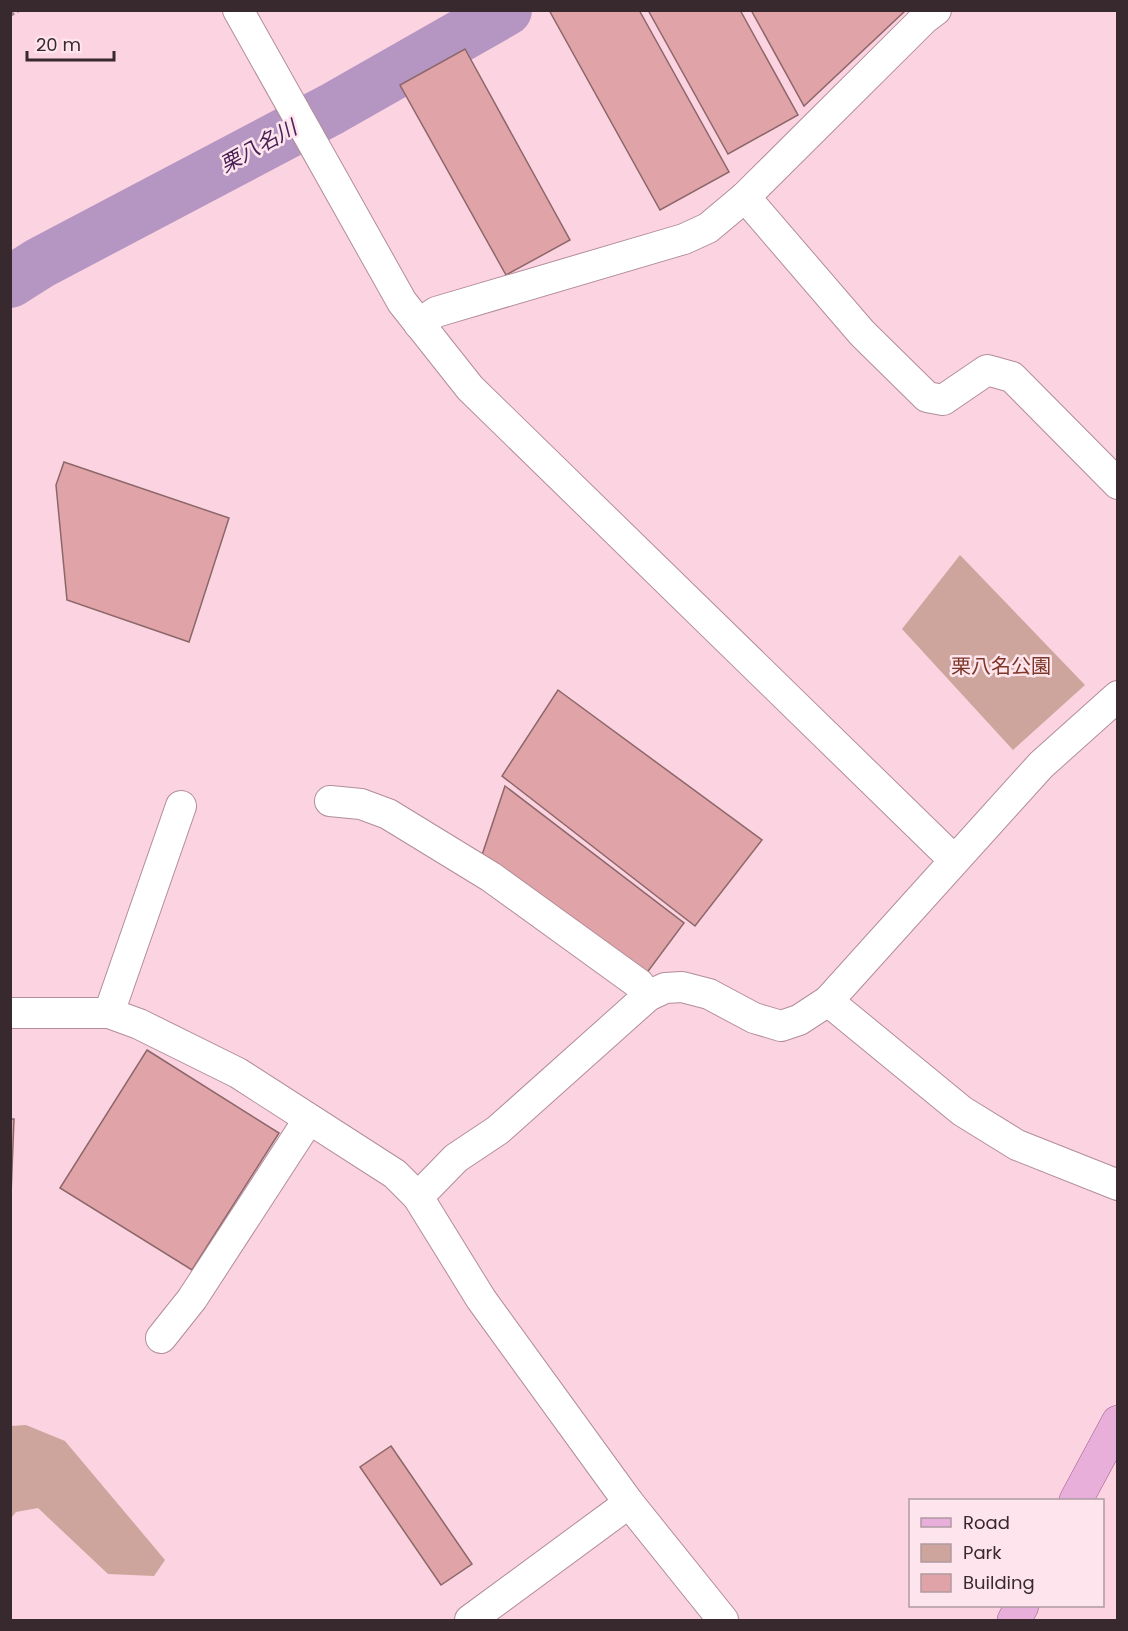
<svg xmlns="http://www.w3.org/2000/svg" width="1128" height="1631" viewBox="0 0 1128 1631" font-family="Poppins,'Noto Sans JP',sans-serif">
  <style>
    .green { fill: #cda59c }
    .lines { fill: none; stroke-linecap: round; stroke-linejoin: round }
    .river { stroke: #b595c1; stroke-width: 52 }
    .building { fill: #e0a3a7; stroke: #8c6769; stroke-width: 1.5 }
    .minor-casing { stroke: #b28d9a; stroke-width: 32 }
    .primary-casing { stroke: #9f5d8e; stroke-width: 34 }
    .path { stroke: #a0848d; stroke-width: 4; stroke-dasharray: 4.5 3; stroke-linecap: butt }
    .minor { stroke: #fff; stroke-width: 30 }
    .primary { stroke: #e7afda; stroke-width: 33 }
    .labels { text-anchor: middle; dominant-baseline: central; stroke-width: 5; stroke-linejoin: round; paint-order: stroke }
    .park-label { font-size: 20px; fill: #7e3727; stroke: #fee5ed }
    .water-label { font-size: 21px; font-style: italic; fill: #4a2158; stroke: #fee5ed }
  </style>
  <rect width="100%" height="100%" fill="#fbd3e1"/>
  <g class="green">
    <polygon points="960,555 1085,685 1013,750 902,629"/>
    <polygon points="26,1425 65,1441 165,1560 154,1576 108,1574 38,1508 16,1512 11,1518 11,1426"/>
  </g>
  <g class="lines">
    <polyline class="river" points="10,282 40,263 332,109 506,10"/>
  </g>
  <g class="building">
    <polygon points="549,10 639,10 729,172 660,210"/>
    <polygon points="648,10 740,10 798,115 728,154"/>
    <polygon points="751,10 906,10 804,106"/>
    <polygon points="465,49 570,240 506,275 400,85"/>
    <polygon points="64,462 229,518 189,642 67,600 56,485"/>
    <polygon points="558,690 762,840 695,926 502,776"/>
    <polygon points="505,786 684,923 646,974 482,855"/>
    <polygon points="147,1050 279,1133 192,1270 60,1188"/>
    <polygon points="10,1119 14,1119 10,1221"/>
    <polygon points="391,1446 472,1564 441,1585 360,1467"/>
  </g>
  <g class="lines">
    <defs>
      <g id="minor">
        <polyline points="238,10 402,302 470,388 954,860"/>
        <polyline points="745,197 862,333 927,397 943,400 987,370 1012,377 1118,484"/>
        <polyline points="419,324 436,312 684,239 708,228 745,197 924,19 936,10"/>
        <polyline points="330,801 361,804 388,814 491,877 639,984 648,996"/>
        <polyline points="828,1001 962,1111 1017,1145 1118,1185"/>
        <polyline points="10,1013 109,1013 139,1024 238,1073 395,1174 418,1197 481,1299 629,1503 723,1620"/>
        <polyline points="109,1013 181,806"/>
        <polyline points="418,1197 456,1158 498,1130 648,996 665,988 682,987 709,994 754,1018 781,1026 799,1020 828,1001 1041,765 1118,696"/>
        <polyline points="161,1338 192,1299 309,1119"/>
        <polyline points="470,1620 629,1503"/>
      </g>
      <g id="primary">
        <polyline points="1076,1500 1118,1422"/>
        <polyline points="1014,1620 1022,1606"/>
      </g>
    </defs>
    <use href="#minor" class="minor-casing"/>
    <use href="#primary" class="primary-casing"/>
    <polyline class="path" points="10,15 19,10"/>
    <use href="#minor" class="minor"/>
    <use href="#primary" class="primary"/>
  </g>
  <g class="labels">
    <g class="park-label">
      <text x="1001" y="666">栗八名公園</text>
    </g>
    <g class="water-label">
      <text transform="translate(258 146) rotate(-29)">栗八名川</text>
    </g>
  </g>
  <rect width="1128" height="1631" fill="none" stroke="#38292e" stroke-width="24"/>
  <rect x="909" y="1499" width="195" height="108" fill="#fee5ed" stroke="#af9aa1" stroke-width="1.5"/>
  <rect x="921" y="1518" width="30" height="9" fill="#e7afda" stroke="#af9aa1" stroke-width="1.5"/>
  <text x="963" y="1529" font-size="18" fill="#38292e">Road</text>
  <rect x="921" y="1544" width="30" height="18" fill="#cda59c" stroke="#af9aa1" stroke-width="1.5"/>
  <text x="963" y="1559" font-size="18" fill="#38292e">Park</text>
  <rect x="921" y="1574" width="30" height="18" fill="#e0a3a7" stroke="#af9aa1" stroke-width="1.5"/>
  <text x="963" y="1589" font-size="18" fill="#38292e">Building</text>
  <path d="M27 51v9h87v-9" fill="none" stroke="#38292e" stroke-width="3"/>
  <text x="36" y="51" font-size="18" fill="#38292e" stroke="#fee5ed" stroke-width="4.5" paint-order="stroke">20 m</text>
</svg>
